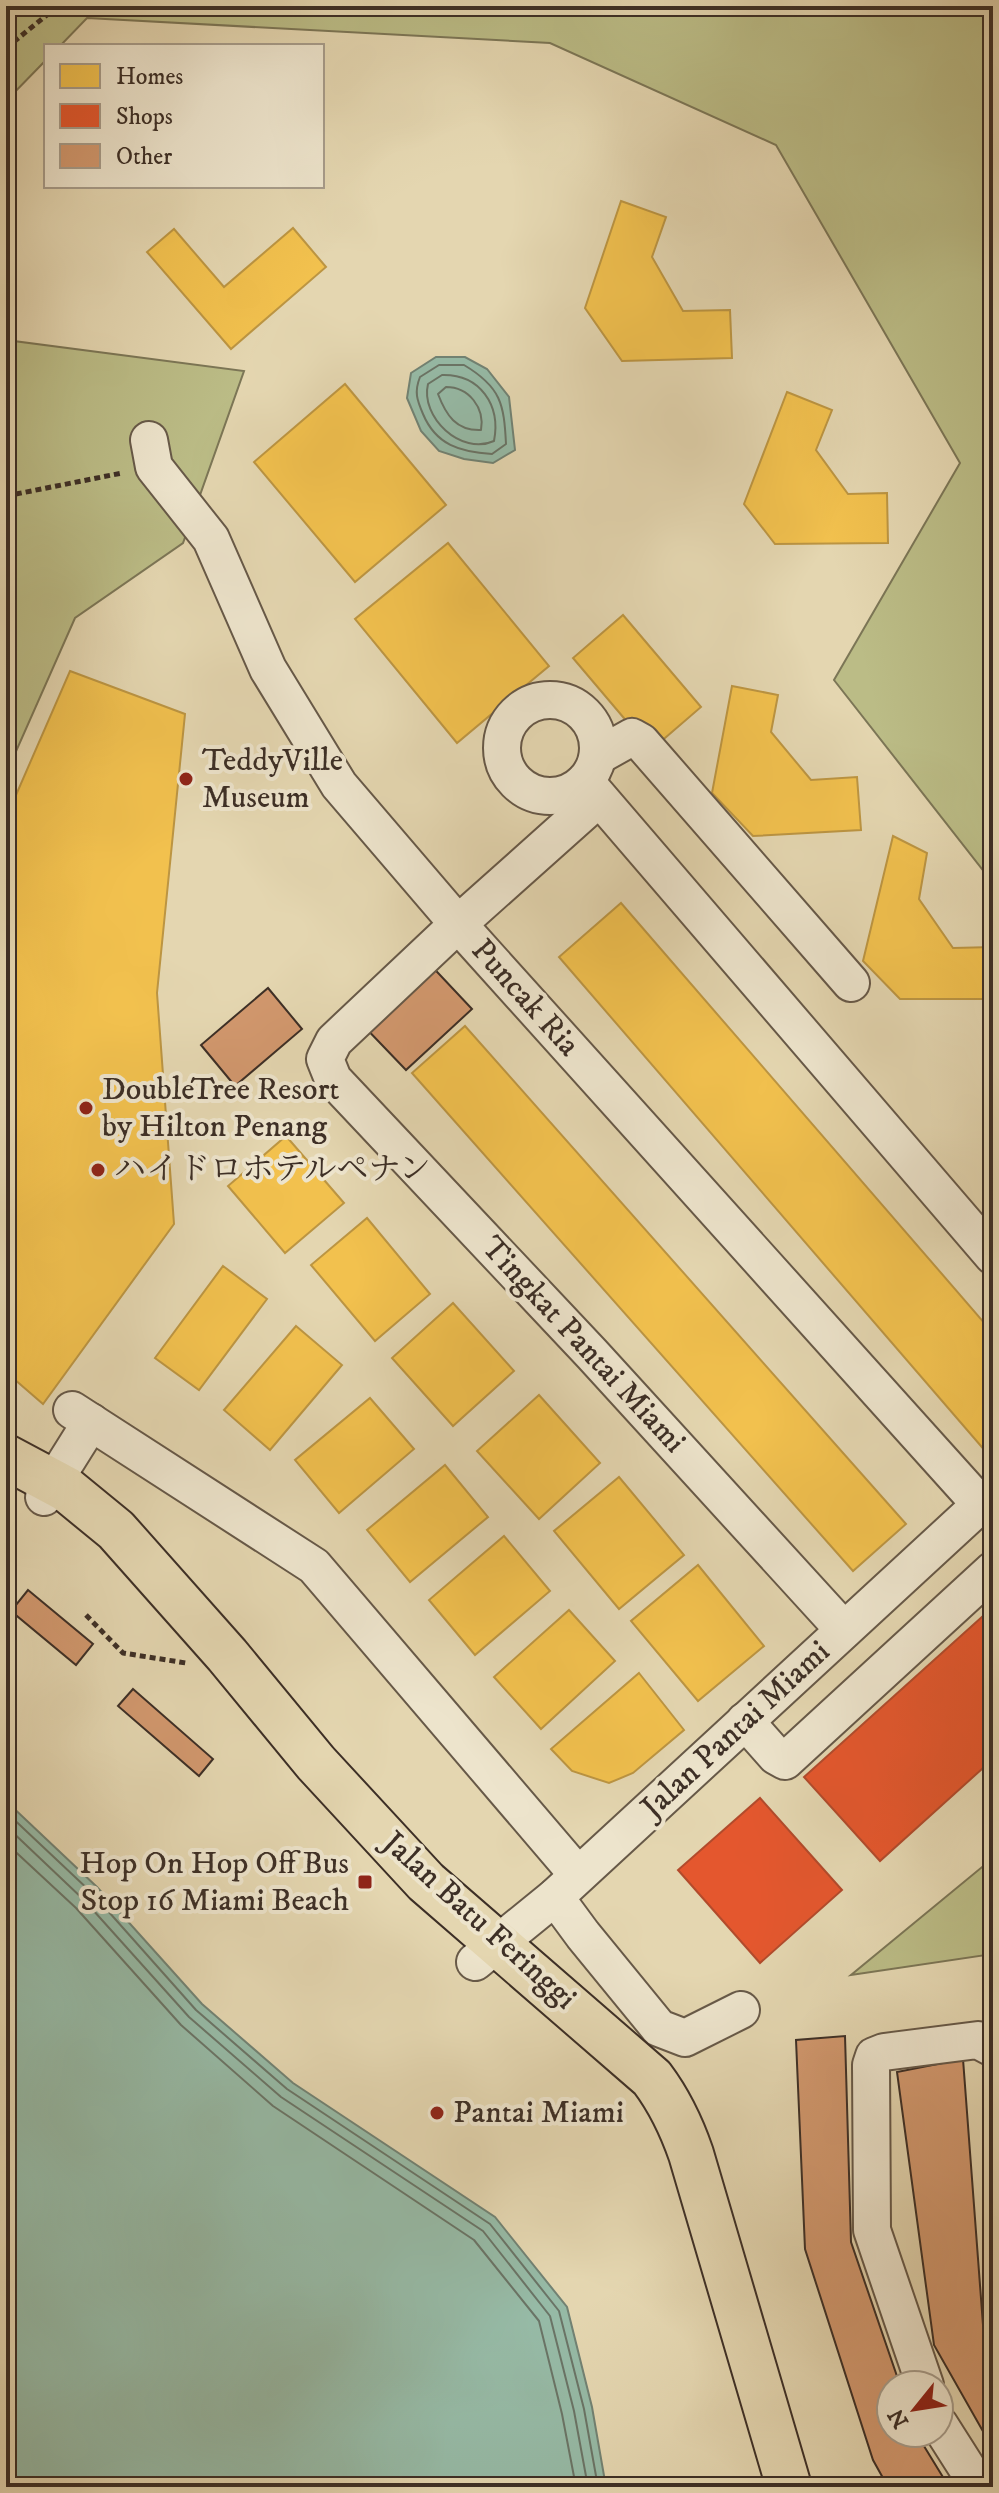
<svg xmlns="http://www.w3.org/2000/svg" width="999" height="2493" viewBox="0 0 999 2493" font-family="'IM FELL DW Pica','Noto Serif JP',serif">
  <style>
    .green { fill: #bbbc86; stroke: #7c7656; stroke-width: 2 }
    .water { fill: #96baa6; stroke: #728273; stroke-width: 2 }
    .homes { fill: #f2c14e; stroke: #bc9542; stroke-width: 2 }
    .shops { fill: #e4572e; stroke: #b24b2c; stroke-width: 2 }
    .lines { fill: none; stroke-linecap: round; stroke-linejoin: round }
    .shore { stroke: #6a7466; stroke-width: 2 }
    .building { fill: #d2986e; stroke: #3d2f26; stroke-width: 2 }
    .minor-casing { stroke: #675948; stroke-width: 40 }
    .major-casing { stroke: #3d2f26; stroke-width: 48 }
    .path { stroke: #3d2f26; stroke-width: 5; stroke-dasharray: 6 4; stroke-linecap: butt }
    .minor { stroke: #ede4cc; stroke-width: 36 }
    .major { stroke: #e4d6b0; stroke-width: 44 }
    .poi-dot { fill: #8f2418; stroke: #ede4cc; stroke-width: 3 }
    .labels { text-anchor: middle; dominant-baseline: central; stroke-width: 8; stroke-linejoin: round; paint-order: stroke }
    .poi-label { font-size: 32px; fill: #3d2f26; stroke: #ede4cc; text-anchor: start }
    .street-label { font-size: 32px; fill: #3d2f26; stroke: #ede4cc }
  </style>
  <rect width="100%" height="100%" fill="#e4d6b0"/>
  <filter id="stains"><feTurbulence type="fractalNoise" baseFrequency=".0025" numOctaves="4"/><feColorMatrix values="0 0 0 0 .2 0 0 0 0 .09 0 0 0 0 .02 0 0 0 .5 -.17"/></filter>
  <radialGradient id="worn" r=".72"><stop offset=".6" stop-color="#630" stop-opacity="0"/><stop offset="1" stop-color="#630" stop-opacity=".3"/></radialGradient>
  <g class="green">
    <polygon points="6,6 993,6 993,883 834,680 960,463 776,145 550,43 87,18 60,46 46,46 46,60 6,101"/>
    <polygon points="6,311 14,341 244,371 183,543 75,618 6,774"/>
    <polygon points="993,1858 993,1954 851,1975"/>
  </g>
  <g class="water">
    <polygon points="436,357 465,357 487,369 509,397 515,450 493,463 464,459 439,451 421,431 407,398 411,373"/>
    <polygon points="6,1801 97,1887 202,2004 293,2083 495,2217 567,2307 592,2407 606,2487 6,2487"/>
  </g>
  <g class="homes">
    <polygon points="621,201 666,217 652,257 683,311 730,310 732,358 622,361 585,308"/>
    <polygon points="293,228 326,267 231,349 147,252 174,229 224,287"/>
    <polygon points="345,384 446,505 355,582 254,462"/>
    <polygon points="787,392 832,410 816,450 848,494 887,493 888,543 775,544 744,504"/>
    <polygon points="448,543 549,666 457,743 355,619"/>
    <polygon points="623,615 701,707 651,750 573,658"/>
    <polygon points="70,671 185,714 157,993 174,1224 43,1404 6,1372 6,818"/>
    <polygon points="732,686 778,695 771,732 811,780 857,777 861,830 753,836 712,793"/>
    <polygon points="893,836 927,853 919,899 953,948 993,947 993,999 900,999 863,961"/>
    <polygon points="621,903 993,1333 993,1460 559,957"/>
    <polygon points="465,1026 906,1524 853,1571 412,1073"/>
    <polygon points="286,1136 344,1203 285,1253 228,1186"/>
    <polygon points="367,1218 430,1294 375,1341 311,1265"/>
    <polygon points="223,1266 267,1299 199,1390 155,1358"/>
    <polygon points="453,1303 514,1371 453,1426 392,1358"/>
    <polygon points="296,1326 342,1365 270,1450 224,1410"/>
    <polygon points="539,1395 600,1463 539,1519 477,1451"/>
    <polygon points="370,1398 414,1449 339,1513 295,1460"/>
    <polygon points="445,1465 488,1517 410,1582 367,1530"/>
    <polygon points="619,1477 684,1555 619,1609 554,1531"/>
    <polygon points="504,1536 550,1591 475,1655 429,1600"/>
    <polygon points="698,1565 764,1646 698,1701 631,1621"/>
    <polygon points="569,1610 615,1661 541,1729 494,1677"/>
    <polygon points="639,1673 684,1730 633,1773 609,1783 572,1771 551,1749"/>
  </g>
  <g class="shops">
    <polygon points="993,1607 993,1759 880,1861 804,1777"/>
    <polygon points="760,1798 842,1890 760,1963 678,1870"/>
  </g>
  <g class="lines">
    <g class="shore">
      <path d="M464,365C501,387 504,404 506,444L492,454C460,452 436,445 423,414C417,400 414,392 420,377L439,365Z"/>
      <path d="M442,375C480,374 501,405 494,441C461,456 420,417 428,384Z"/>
      <path d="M446,387C469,387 485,408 481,430C456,431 446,415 438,394Z"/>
      <polyline points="6,1812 92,1893 196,2010 287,2089 490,2224 559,2311 584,2409 598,2487"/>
      <polyline points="6,1826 84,1900 189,2017 281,2097 483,2231 550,2316 574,2411 588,2487"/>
      <polyline points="6,1843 76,1908 181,2025 273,2106 474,2240 539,2321 562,2414 576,2487"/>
    </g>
  </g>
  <g class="building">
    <polygon points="424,958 472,1009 406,1070 358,1020"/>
    <polygon points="268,988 302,1029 235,1086 201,1045"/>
    <polygon points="28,1590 93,1644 76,1665 11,1611"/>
    <polygon points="133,1689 213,1759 199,1776 118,1706"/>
    <polygon points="845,2036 851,2242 900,2385 891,2385 891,2433 916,2433 949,2487 888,2487 873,2460 805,2249 796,2040"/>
    <polygon points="963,2059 983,2325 993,2343 993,2449 934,2345 897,2072"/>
  </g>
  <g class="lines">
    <defs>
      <g id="minor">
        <polyline points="149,440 154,467 211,539 268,669 339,785 458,924 980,1504"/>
        <circle cx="550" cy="748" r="48"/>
        <polyline points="598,756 632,737 641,742 851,983"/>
        <polyline points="585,781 993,1256"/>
        <polyline points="599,798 458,924 334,1041 325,1059 333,1079 592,1354 844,1630"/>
        <polyline points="72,1410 314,1566 578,1875"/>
        <polyline points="44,1497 91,1422"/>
        <polyline points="745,1721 776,1756 785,1761 993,1570"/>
        <polyline points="555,1897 583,1935 659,2028 685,2038 741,2010"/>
        <polyline points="475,1962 555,1897 993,1493"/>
        <polyline points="925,2385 872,2230 871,2065 874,2056 884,2052 978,2040 993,2048"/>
        <polyline points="939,2424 979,2487"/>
      </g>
      <path id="major" d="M6,1457L66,1489L116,1530L227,1655L316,1763L426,1882L652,2078C670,2102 681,2125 691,2154L789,2487"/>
    </defs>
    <use href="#minor" class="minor-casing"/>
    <use href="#major" class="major-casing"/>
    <g class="path">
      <polyline points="6,48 58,6"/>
      <polyline points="6,496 122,473"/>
      <polyline points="86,1615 123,1653 186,1663"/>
    </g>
    <use href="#minor" class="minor"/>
    <use href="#major" class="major"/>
  </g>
  <g class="poi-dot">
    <circle cx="186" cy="779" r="8"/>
    <circle cx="86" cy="1108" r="8"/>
    <circle cx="98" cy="1170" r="8"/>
    <rect x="357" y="1874" width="16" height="16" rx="4"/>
    <circle cx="437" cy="2113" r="8"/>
  </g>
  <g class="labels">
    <g class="poi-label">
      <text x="202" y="761">TeddyVille<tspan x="202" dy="37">Museum</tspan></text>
      <text x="102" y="1090">DoubleTree Resort<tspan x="102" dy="37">by Hilton Penang</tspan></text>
      <text x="114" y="1170">ハイドロホテルペナン</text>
      <text x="349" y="1864" text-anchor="end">Hop On Hop Off Bus<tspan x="349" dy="37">Stop 16 Miami Beach</tspan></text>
      <text x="453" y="2113">Pantai Miami</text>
    </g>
    <g class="street-label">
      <text transform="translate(525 998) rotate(48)">Puncak Ria</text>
      <text transform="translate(583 1345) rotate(47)">Tingkat Pantai Miami</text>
      <text transform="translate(736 1730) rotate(-43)">Jalan Pantai Miami</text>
      <text transform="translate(479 1921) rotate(42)">Jalan Batu Feringgi</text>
    </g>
  </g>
  <rect width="999" height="2493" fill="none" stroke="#e4d6b0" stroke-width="32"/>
  <rect x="8" y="8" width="983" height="2477" fill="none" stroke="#3d2f26" stroke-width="4"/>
  <rect x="16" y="16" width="967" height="2461" fill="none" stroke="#3d2f26" stroke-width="2"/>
  <rect x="44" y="44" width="280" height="144" fill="#ede4cc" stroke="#a79c8a" stroke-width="2"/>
  <rect x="60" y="64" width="40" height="24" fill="#f2c14e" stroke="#a79c8a" stroke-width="2"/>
  <text x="116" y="84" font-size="24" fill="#3d2f26">Homes</text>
  <rect x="60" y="104" width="40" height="24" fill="#e4572e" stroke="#a79c8a" stroke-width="2"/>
  <text x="116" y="124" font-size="24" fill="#3d2f26">Shops</text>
  <rect x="60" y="144" width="40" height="24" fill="#d2986e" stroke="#a79c8a" stroke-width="2"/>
  <text x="116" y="164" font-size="24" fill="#3d2f26">Other</text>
  <g transform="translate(915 2409) rotate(240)"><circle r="38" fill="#ede4cc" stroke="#a79c8a" stroke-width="2"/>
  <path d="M0-6L14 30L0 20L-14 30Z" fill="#8f2418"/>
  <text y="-12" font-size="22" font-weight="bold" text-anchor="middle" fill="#3d2f26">N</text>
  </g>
  <rect width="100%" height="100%" filter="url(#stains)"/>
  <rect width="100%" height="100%" fill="url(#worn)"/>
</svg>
